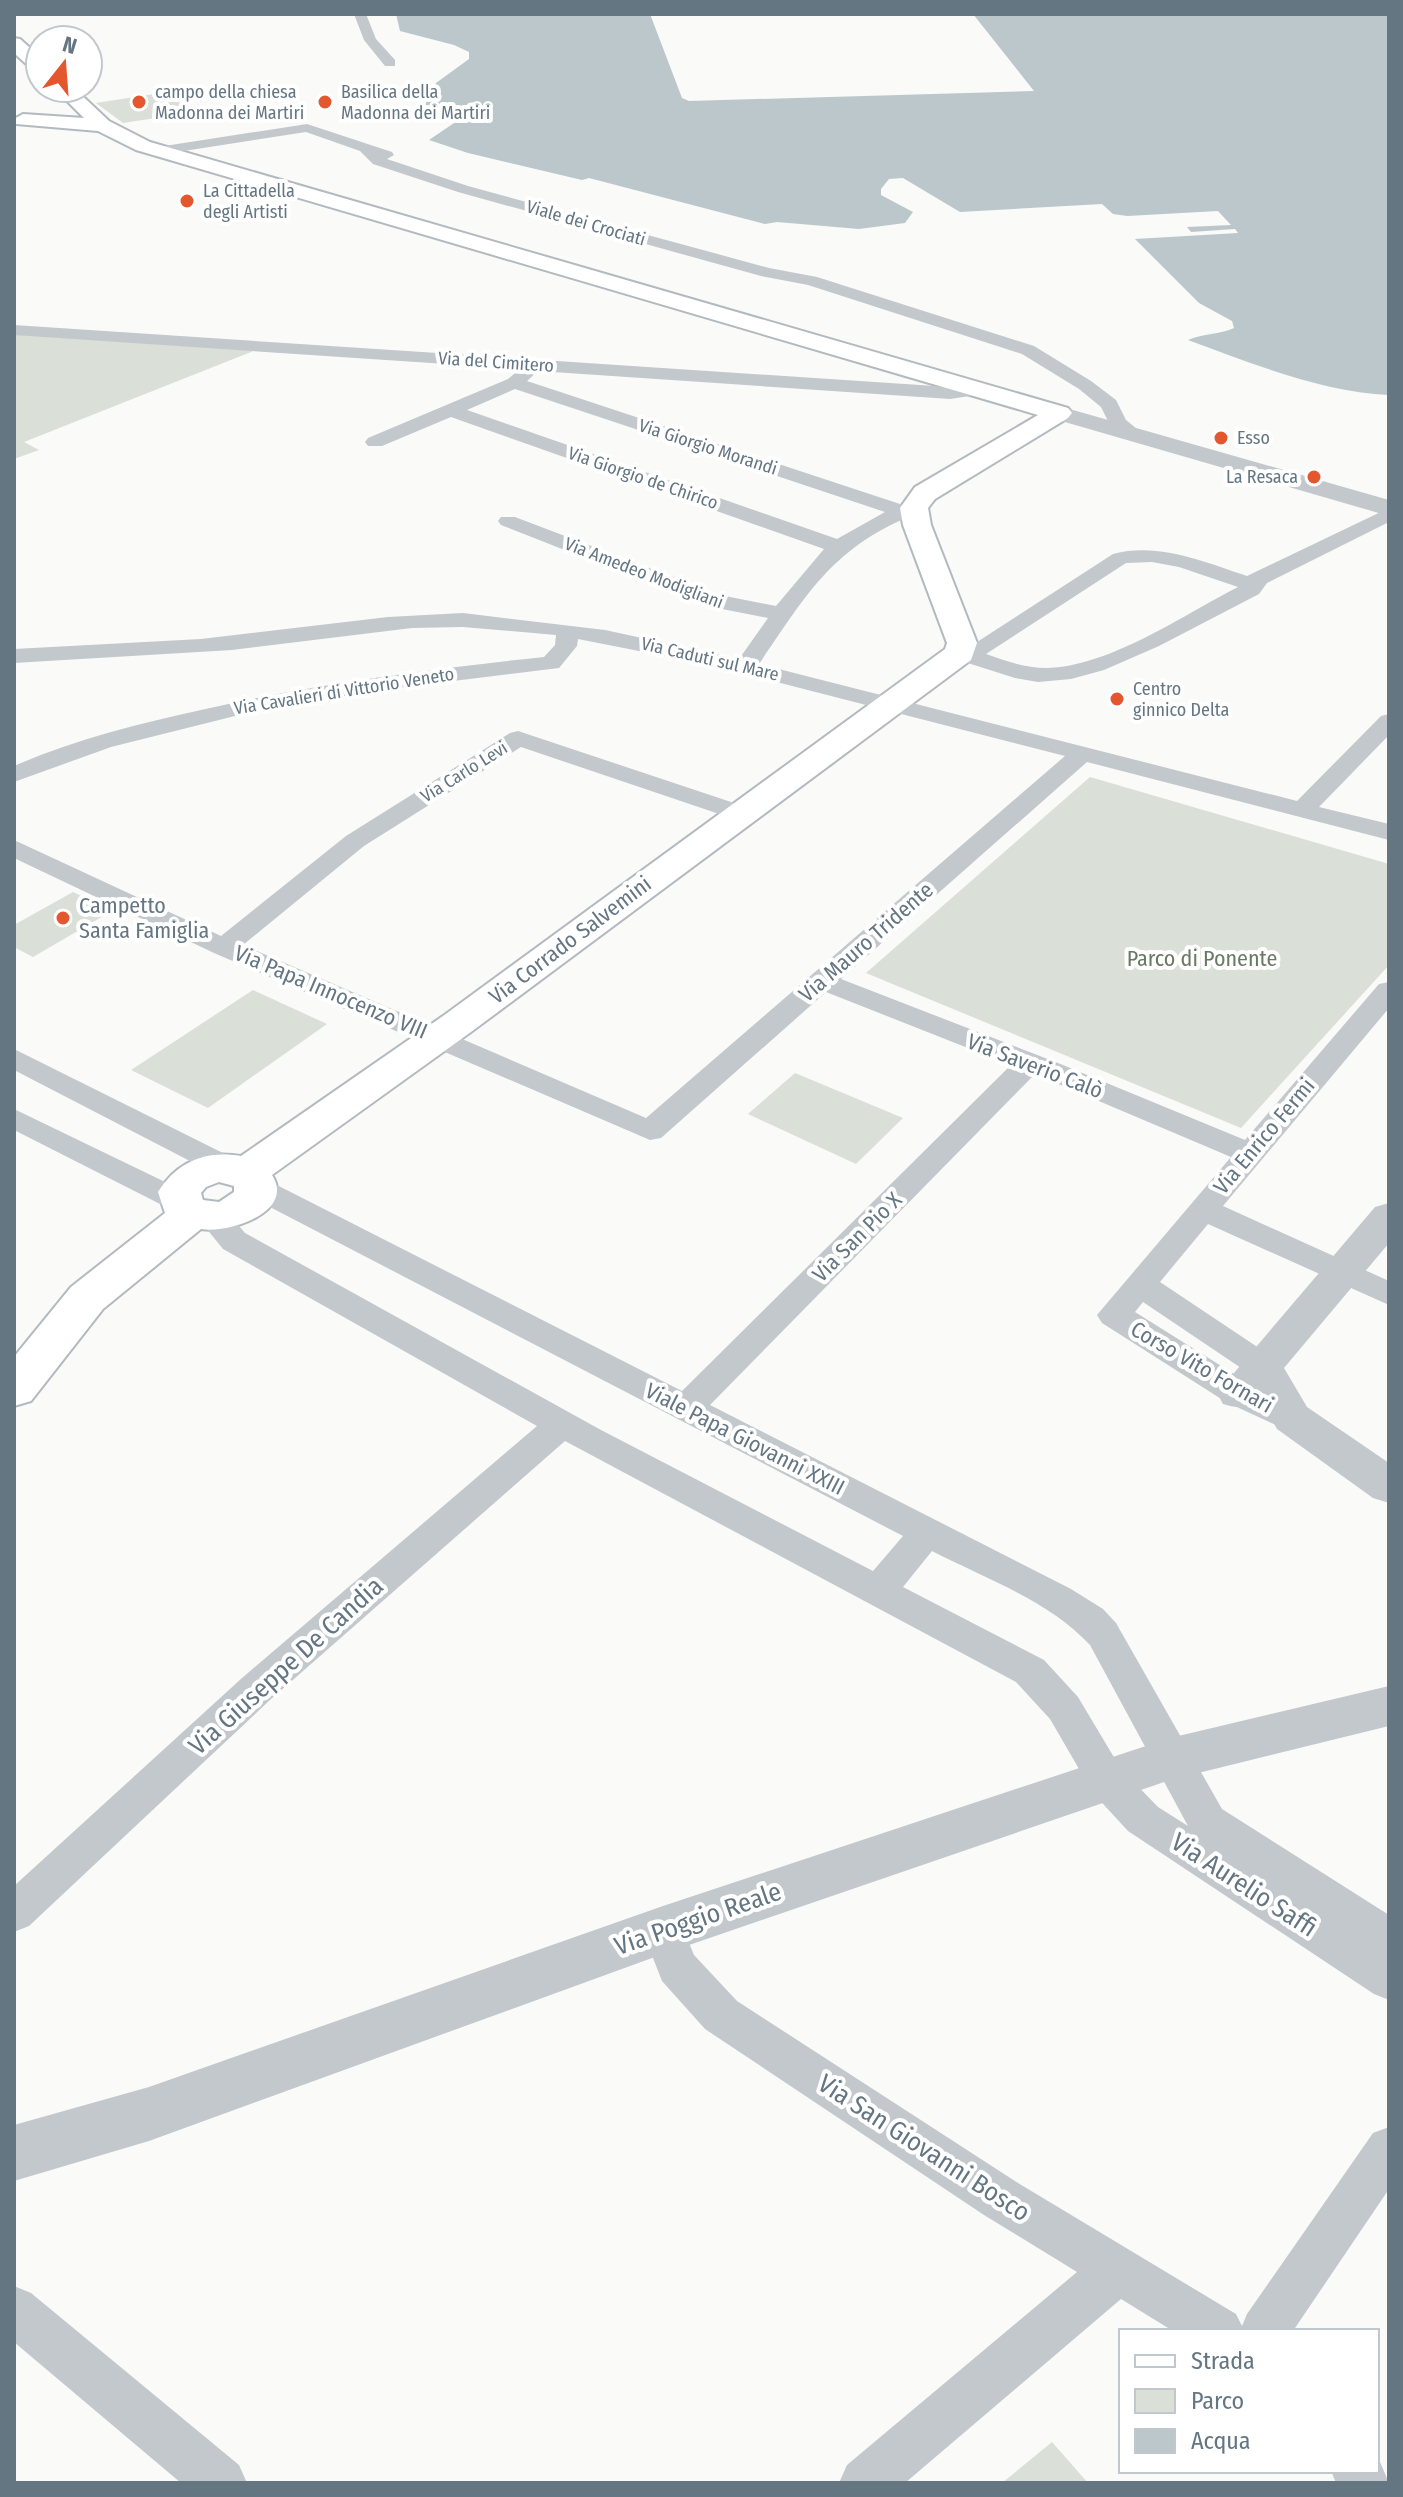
<svg xmlns="http://www.w3.org/2000/svg" width="1403" height="2497" viewBox="0 0 1403 2497" font-family="'Fira Sans Condensed',sans-serif">
  <style>
    .green { fill: #dadfd7 }
    .water { fill: #bbc7cb }
    .lines { fill: none; stroke-linecap: round; stroke-linejoin: round }
    .secondary-casing { stroke: #b3babf; stroke-width: 4 }
    .minor { fill: #c3c8cc; fill-rule: evenodd }
    .tertiary { fill: #c3c8cc; fill-rule: evenodd }
    .secondary { fill: #fff; fill-rule: evenodd }
    .poi-dot { fill: #e4572e; stroke: #fff; stroke-width: 3 }
    .labels { text-anchor: middle; dominant-baseline: central; stroke-width: 8; stroke-linejoin: round; paint-order: stroke }
    .far-poi-label { font-size: 18px; fill: #657683; stroke: #fff; text-anchor: start }
    .far-street-label { font-size: 18px; fill: #657683; stroke: #fff }
    .poi-label { font-size: 22px; fill: #657683; stroke: #fff; text-anchor: start }
    .street-label { font-size: 22px; fill: #657683; stroke: #fff }
    .park-label { font-size: 22px; fill: #687a64; stroke: #fff }
    .near-street-label { font-size: 26px; fill: #657683; stroke: #fff }
  </style>
  <rect width="100%" height="100%" fill="#fafaf8"/>
  <g class="green">
    <polygon points="167,92 195,112 123,123 96,103"/>
    <polygon points="14,333 256,350 24,442 39,450 14,459"/>
    <polygon points="1090,777 1389,864 1389,965 1241,1128 866,973"/>
    <polygon points="73,892 112,911 33,957 14,947 14,925"/>
    <polygon points="253,990 327,1024 208,1108 131,1070"/>
    <polygon points="795,1073 903,1118 856,1164 748,1114"/>
    <polygon points="1052,2442 1088,2483 1002,2483"/>
  </g>
  <path class="water" d="M396,14H650L682,98L689,101L1034,91L973,14H1389V395C1322,392 1250,363 1188,340C1204,333 1219,335 1234,328L1232,321L1199,303L1135,239L1238,233L1235,229L1191,232L1187,227L1231,225L1218,211L1127,216L1113,214L1102,204L960,212L903,178L889,179L881,189V195L913,212L905,223L859,229L777,222L765,224L589,178L582,180L468,153L429,140L460,119L427,111L425,105L436,83L469,59V52L454,45L400,31Z"/>
  <g class="lines">
    <defs>
      <g id="secondary">
        <polygon points="14,38 20,39 40,57 40,72 34,71 14,53"/>
        <path d="M54,88H74L109,121L150,142L1068,408L1072,413L1068,418L935,499L928,508L931,525L977,643L971,660L471,1032L272,1175C296,1212 228,1234 201,1229L103,1309L31,1401L14,1406V1357L71,1287L165,1213L158,1192C177,1162 205,1150 241,1156L443,1016L945,649L947,643L903,525L900,508L915,487L1038,415L136,150L98,131L16,124L14,119L23,114L84,118ZM219,1182L234,1186V1192L219,1202L203,1200L201,1193L206,1187Z"/>
      </g>
    </defs>
    <use href="#secondary" class="secondary-casing"/>
    <g class="minor">
      <polygon points="354,14 366,14 376,39 395,60 395,66 385,66 364,40"/>
      <polygon points="307,124 392,152 394,155 387,159 468,186 769,268 817,277 1034,346 1091,381 1116,400 1126,420 1143,434 1140,438 1126,438 1111,427 1101,407 1079,389 1022,354 808,285 761,276 458,192 373,164 360,151 306,132 158,155 151,151 158,147"/>
      <path d="M14,325L950,387L983,386L986,390L983,394L950,399L538,371L527,381L903,505H918L921,509L918,513C833,546 807,594 759,664L1297,801L1381,716L1389,714V735L1319,807L1389,824V840L1087,762L841,979L1063,1065L1245,1140L1379,984L1389,982V1008L1223,1206L1389,1281V1305L1208,1224L1160,1282L1274,1358L1279,1366L1274,1374L1262,1378L1250,1374L1143,1302L1135,1312L1250,1384L1304,1409L1309,1418L1304,1427L1292,1431L1280,1427L1226,1402L1102,1323L1097,1315L1231,1157L1035,1074L710,1405L1071,1589L1103,1609L1116,1623L1222,1809L1389,1915V2000L1374,1994L1128,1831L1093,1793L1050,1719L1016,1682L565,1441L270,1700L29,1926L14,1932V1886L242,1678L537,1426L223,1249L197,1217L202,1210C224,1204 232,1218 245,1233L601,1430L873,1571L903,1536L245,1194L240,1187L245,1180L256,1177L267,1180L682,1391L1011,1065L826,992L661,1138L650,1140L214,953L14,858V840L221,936L346,836L510,733L518,731L749,808L753,813L749,818H731L521,747L364,846L243,945L646,1118L1065,756L710,665L578,639L577,646L559,668L372,691L239,715L111,747L14,782V766C74,740 137,724 201,710C314,684 429,669 544,657L555,645L556,635L463,627L412,628L232,650L14,663V649L201,639L388,617L463,613L605,630L739,659L768,618L707,606L501,525L498,521L501,517H515L720,595L776,606L824,549L451,417L382,446H368L365,442L368,438L508,379L520,369L14,335ZM515,389L885,512L837,539L467,410ZM932,1551C984,1578 1050,1601 1090,1645L1188,1826L1158,1807L1121,1769L1078,1697L1044,1660L903,1587Z"/>
      <path d="M1389,508V522L1267,583L1259,594L1159,646L1104,670L1071,679L1038,682L1015,678L952,658L949,653L952,648L974,644L1113,554C1159,542 1204,562 1247,576ZM1152,562L1179,567L1238,587C1183,615 1109,667 1046,668C1025,668 1006,661 986,654L1126,563Z"/>
      <polygon points="14,1049 239,1161 243,1168 239,1175 228,1178 217,1175 14,1070"/>
      <polygon points="14,1109 190,1194 195,1201 190,1208 179,1211 168,1208 14,1130"/>
      <polygon points="663,1911 678,1916 694,1955 737,2001 1018,2183 1236,2314 1242,2326 1247,2314 1373,2133 1389,2127 1389,2189 1293,2331 1173,2331 1121,2299 905,2483 839,2483 847,2465 1077,2272 984,2215 705,2029 662,1981 642,1930 648,1916"/>
      <polygon points="14,2286 31,2293 239,2465 247,2483 181,2483 14,2342"/>
      <polygon points="1377,2455 1389,2483 1336,2483 1331,2471 1377,2471"/>
    </g>
    <g class="tertiary">
      <polygon points="1059,406 1389,500 1389,516 1051,418 1047,413 1051,408"/>
      <path d="M1389,1203V1243L1284,1368L1307,1407L1389,1463V1503L1373,1498L1277,1429L1259,1397C1248,1410 1237,1408 1223,1404L1217,1393L1375,1207Z"/>
      <polygon points="1389,1686 1389,1726 1170,1780 663,1954 149,2141 14,2181 14,2125 149,2087 663,1906 1170,1738"/>
    </g>
    <use href="#secondary" class="secondary"/>
  </g>
  <g class="poi-dot">
    <circle cx="139" cy="102" r="8"/>
    <circle cx="325" cy="102" r="8"/>
    <circle cx="187" cy="201" r="8"/>
    <circle cx="1221" cy="438" r="8"/>
    <circle cx="1314" cy="477" r="8"/>
    <circle cx="1117" cy="699" r="8"/>
    <circle cx="63" cy="918" r="8"/>
  </g>
  <g class="labels">
    <g class="far-poi-label">
      <text x="155" y="92">campo della chiesa<tspan x="155" dy="21">Madonna dei Martiri</tspan></text>
      <text x="341" y="92">Basilica della<tspan x="341" dy="21">Madonna dei Martiri</tspan></text>
      <text x="203" y="191">La Cittadella<tspan x="203" dy="21">degli Artisti</tspan></text>
      <text x="1237" y="438">Esso</text>
      <text x="1298" y="477" text-anchor="end">La Resaca</text>
      <text x="1133" y="689">Centro<tspan x="1133" dy="21">ginnico Delta</tspan></text>
    </g>
    <g class="far-street-label">
      <text transform="translate(586 223) rotate(16)">Viale dei Crociati</text>
      <text transform="translate(496 362) rotate(4)">Via del Cimitero</text>
      <text transform="translate(708 447) rotate(18)">Via Giorgio Morandi</text>
      <text transform="translate(643 478) rotate(19)">Via Giorgio de Chirico</text>
      <text transform="translate(644 573) rotate(21)">Via Amedeo Modigliani</text>
      <text transform="translate(710 659) rotate(13)">Via Caduti sul Mare</text>
      <text transform="translate(344 691) rotate(-9)">Via Cavalieri di Vittorio Veneto</text>
      <text transform="translate(464 772) rotate(-32)">Via Carlo Levi</text>
    </g>
    <g class="poi-label">
      <text x="79" y="905">Campetto<tspan x="79" dy="25">Santa Famiglia</tspan></text>
    </g>
    <g class="street-label">
      <text transform="translate(570 940) rotate(-37)">Via Corrado Salvemini</text>
      <text transform="translate(866 942) rotate(-41)">Via Mauro Tridente</text>
      <text transform="translate(331 992) rotate(23)">Via Papa Innocenzo VIII</text>
      <text transform="translate(1035 1066) rotate(21)">Via Saverio Calò</text>
      <text transform="translate(1264 1136) rotate(-50)">Via Enrico Fermi</text>
      <text transform="translate(857 1237) rotate(-45)">Via San Pio X</text>
      <text transform="translate(1202 1367) rotate(30)">Corso Vito Fornari</text>
      <text transform="translate(745 1439) rotate(27)">Viale Papa Giovanni XXIII</text>
    </g>
    <g class="park-label">
      <text x="1202" y="958">Parco di Ponente</text>
    </g>
    <g class="near-street-label">
      <text transform="translate(286 1666) rotate(-42)">Via Giuseppe De Candia</text>
      <text transform="translate(1244 1885) rotate(33)">Via Aurelio Saffi</text>
      <text transform="translate(698 1919) rotate(-19)">Via Poggio Reale</text>
      <text transform="translate(924 2148) rotate(33)">Via San Giovanni Bosco</text>
    </g>
  </g>
  <rect width="1403" height="2497" fill="none" stroke="#657683" stroke-width="32"/>
  <rect x="1119" y="2329" width="260" height="144" fill="#ffffff" stroke="#c1c8cd" stroke-width="2"/>
  <rect x="1135" y="2355" width="40" height="12" fill="#ffffff" stroke="#c1c8cd" stroke-width="2"/>
  <text x="1191" y="2369" font-size="24" fill="#657683">Strada</text>
  <rect x="1135" y="2389" width="40" height="24" fill="#dadfd7" stroke="#c1c8cd" stroke-width="2"/>
  <text x="1191" y="2409" font-size="24" fill="#657683">Parco</text>
  <rect x="1135" y="2429" width="40" height="24" fill="#bbc7cb" stroke="#c1c8cd" stroke-width="2"/>
  <text x="1191" y="2449" font-size="24" fill="#657683">Acqua</text>
  <g transform="translate(64 64) rotate(17)"><circle r="38" fill="#ffffff" stroke="#c1c8cd" stroke-width="2"/>
  <path d="M0-6L14 30L0 20L-14 30Z" fill="#e4572e"/>
  <text y="-12" font-size="22" font-weight="bold" text-anchor="middle" fill="#657683">N</text>
  </g>
</svg>
